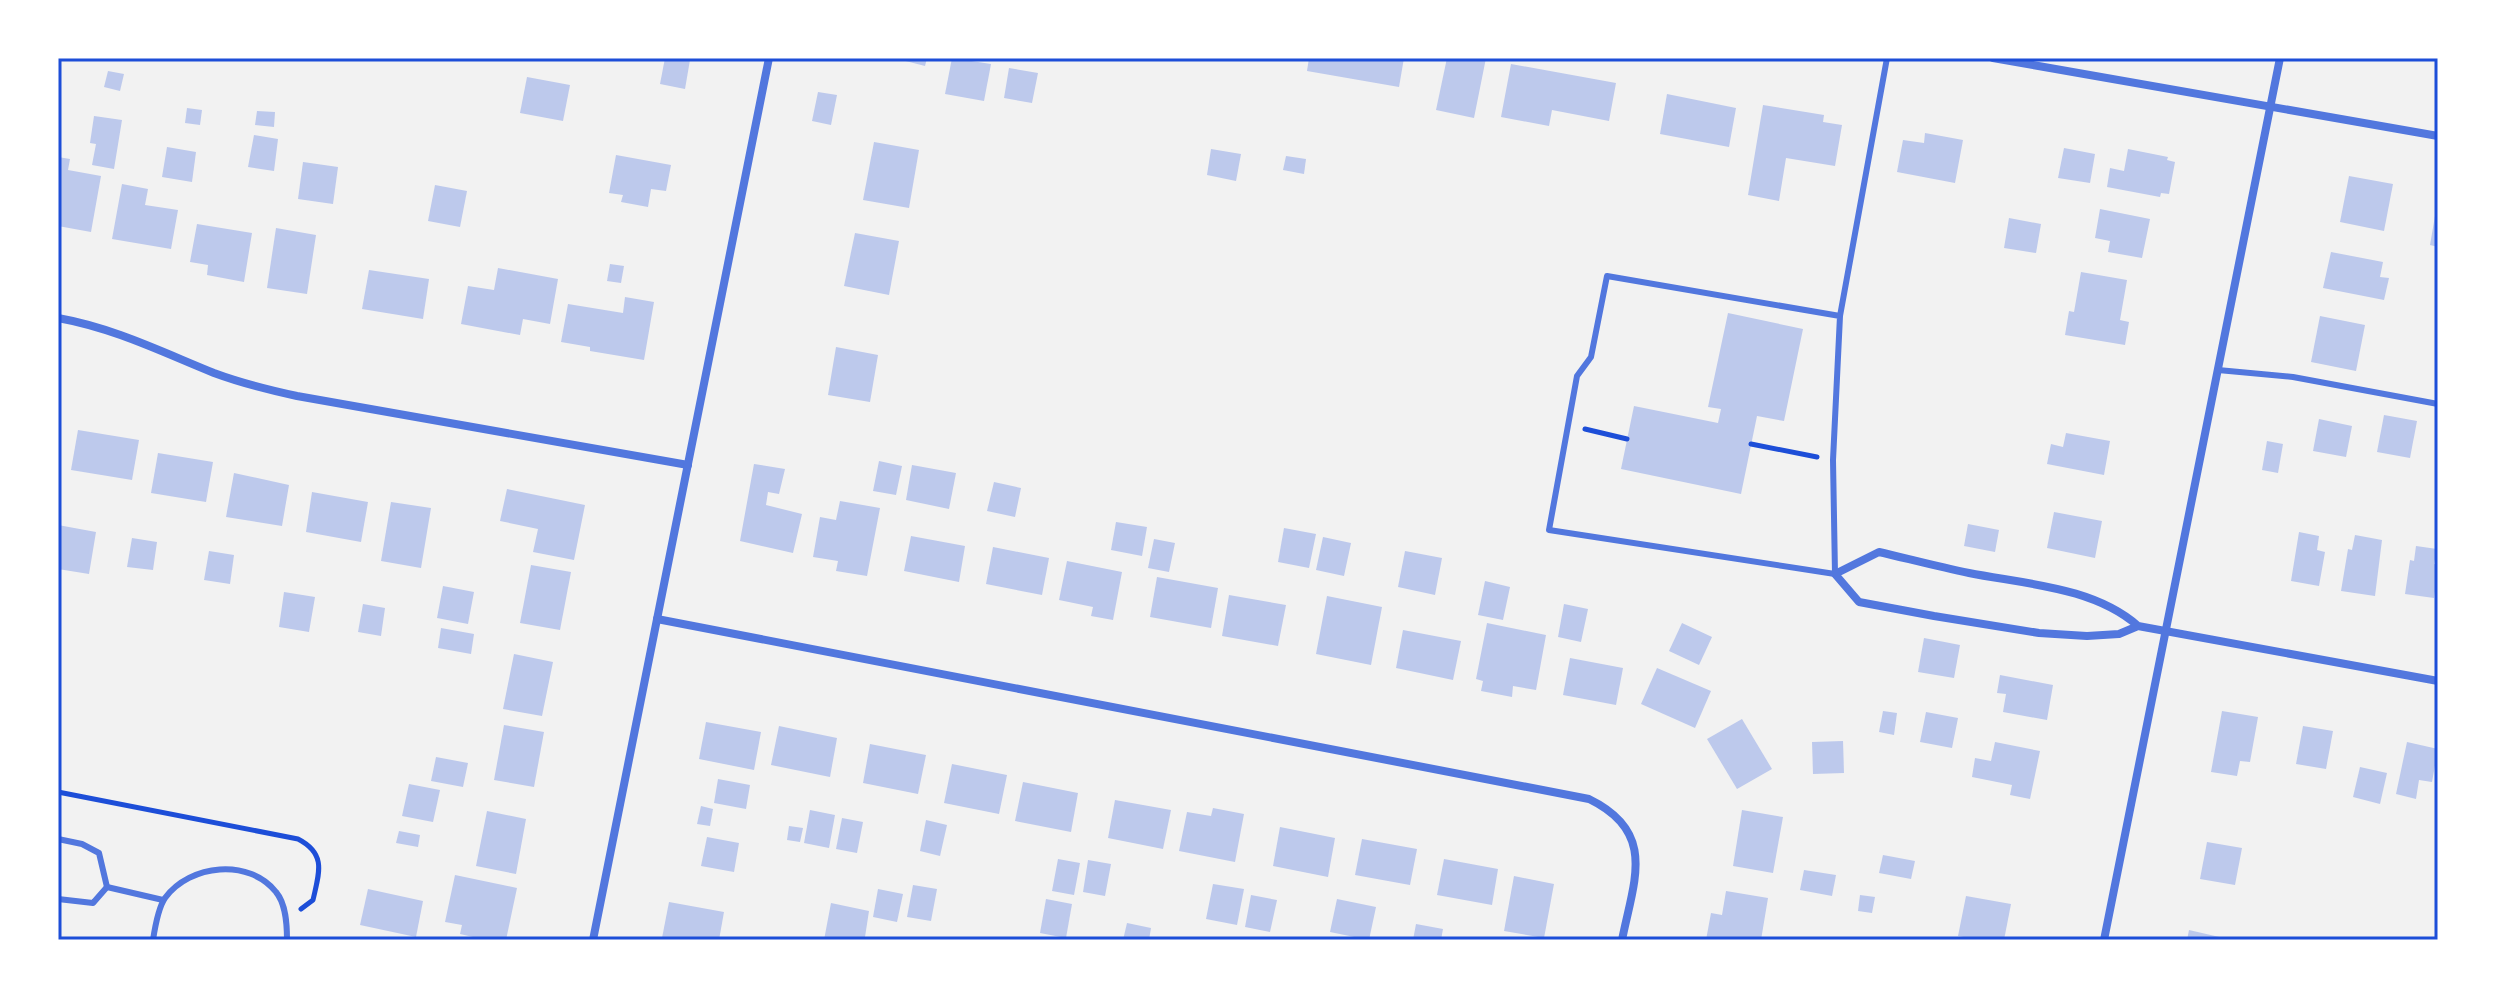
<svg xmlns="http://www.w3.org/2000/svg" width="2496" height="998" viewBox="0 0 2496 998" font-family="'Public Sans',sans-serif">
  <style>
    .building { fill: #bdc9ec }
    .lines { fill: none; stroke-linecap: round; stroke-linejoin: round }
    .path { stroke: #1d4ed8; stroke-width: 5 }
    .service { stroke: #5277de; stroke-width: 6 }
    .minor { stroke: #5277de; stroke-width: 8 }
    .neatline { fill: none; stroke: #1d4ed8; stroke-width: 3 }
  </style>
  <rect width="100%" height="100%" fill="#f2f2f2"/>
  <g class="building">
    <polygon points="665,58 690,60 685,89 660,84"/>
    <polygon points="894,58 927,58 925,66"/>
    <polygon points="952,58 991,64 984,101 945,94"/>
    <polygon points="1309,58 1404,58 1399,87 1307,71"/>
    <polygon points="1447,58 1486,58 1474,118 1436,110"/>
    <polygon points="1511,64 1616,83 1609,121 1552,110 1549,126 1501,117"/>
    <polygon points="1009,68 1038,73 1032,103 1004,98"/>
    <polygon points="108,71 124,74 120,91 104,87"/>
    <polygon points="527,77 570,85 563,121 520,113"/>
    <polygon points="818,92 837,95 831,125 812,121"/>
    <polygon points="1667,94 1736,108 1729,147 1660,134"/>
    <polygon points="1763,105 1824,115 1823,122 1842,125 1835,166 1786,158 1779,201 1748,195"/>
    <polygon points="187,108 202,110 200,125 185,123"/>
    <polygon points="257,111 275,112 274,127 255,125"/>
    <polygon points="94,116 122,120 114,169 92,165 96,144 90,143"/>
    <polygon points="1925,133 1963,140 1955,183 1897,172 1903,140 1924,143"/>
    <polygon points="254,135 278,139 274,171 248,167"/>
    <polygon points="874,142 919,150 909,208 863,200"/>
    <polygon points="167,147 196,152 192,182 162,177"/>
    <polygon points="2064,148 2095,154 2090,183 2058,178"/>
    <polygon points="1211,149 1241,154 1236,181 1207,175"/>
    <polygon points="2128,149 2168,157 2167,160 2175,162 2169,194 2161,193 2160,197 2107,187 2110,168 2124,171"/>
    <polygon points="616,155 671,165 666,191 651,189 648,207 621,202 623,195 609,193"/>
    <polygon points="1286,156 1306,159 1304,174 1283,170"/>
    <polygon points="58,157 70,159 68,170 101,176 91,232 58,226"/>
    <polygon points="303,162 338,167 333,204 298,199"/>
    <polygon points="2349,176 2393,184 2384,231 2340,222"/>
    <polygon points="122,184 148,189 145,205 178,210 171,249 112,239"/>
    <polygon points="435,185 467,191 460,227 428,221"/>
    <polygon points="2100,209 2150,219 2142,258 2108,252 2110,241 2095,238"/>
    <polygon points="2435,216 2438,217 2438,247 2430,245"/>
    <polygon points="2009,218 2041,224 2036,253 2004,248"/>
    <polygon points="197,224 252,233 244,282 207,275 208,265 190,262"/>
    <polygon points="276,228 316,235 307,294 267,288"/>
    <polygon points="855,233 899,241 889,295 844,286"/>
    <polygon points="2331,252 2383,262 2380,277 2389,278 2384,300 2323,288"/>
    <polygon points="610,264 624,266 621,283 607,281"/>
    <polygon points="498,268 558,279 550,324 523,319 520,335 461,324 468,286 494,290"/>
    <polygon points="369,270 429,279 423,319 362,309"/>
    <polygon points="2081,272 2127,280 2120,320 2129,322 2125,345 2065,335 2069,311 2074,312"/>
    <polygon points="625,297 654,302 644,360 590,351 590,347 561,342 568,304 623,313"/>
    <polygon points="1728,313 1803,329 1784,421 1757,416 1741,494 1621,469 1634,406 1718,423 1721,409 1708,407"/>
    <polygon points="2320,316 2365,325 2356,371 2311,362"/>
    <polygon points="836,347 878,355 870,402 828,395"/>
    <polygon points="2384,415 2417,421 2410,458 2377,452"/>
    <polygon points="2319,419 2352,426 2346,457 2313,451"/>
    <polygon points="78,430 139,440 132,480 71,470"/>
    <polygon points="2066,433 2110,441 2104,475 2047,464 2051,444 2063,447"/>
    <polygon points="2267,441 2283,444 2278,473 2262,470"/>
    <polygon points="158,453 213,462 206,502 151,493"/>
    <polygon points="879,461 902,466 896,495 873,491"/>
    <polygon points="754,464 785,469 779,494 768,492 766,505 802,514 793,553 740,541"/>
    <polygon points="912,465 956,473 949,509 906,500"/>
    <polygon points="234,473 289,485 282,526 226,517"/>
    <polygon points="994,482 1021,488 1015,517 987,511"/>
    <polygon points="507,489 585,505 574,560 533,552 538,529 500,521"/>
    <polygon points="312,492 368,502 361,542 306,532"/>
    <polygon points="840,501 880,508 867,576 836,571 838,561 813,557 820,517 836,520"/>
    <polygon points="391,502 431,508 421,568 381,561"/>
    <polygon points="2054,512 2102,521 2095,558 2047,548"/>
    <polygon points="1116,522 1147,527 1142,556 1111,550"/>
    <polygon points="1968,524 1999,530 1995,552 1964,546"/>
    <polygon points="58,525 96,532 89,574 58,569"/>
    <polygon points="1284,528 1316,534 1309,568 1278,562"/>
    <polygon points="2299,532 2319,536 2317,550 2325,552 2319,586 2291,581"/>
    <polygon points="2355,535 2382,540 2375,596 2341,591 2348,549 2352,550"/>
    <polygon points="911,536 965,546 959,582 904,571"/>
    <polygon points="1323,537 1351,543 1344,576 1316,570"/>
    <polygon points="132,538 157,542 153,570 127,567"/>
    <polygon points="1154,539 1175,543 1169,572 1148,568"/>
    <polygon points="2416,546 2437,549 2434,564 2438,565 2438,571 2434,598 2405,594 2410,560 2414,561"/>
    <polygon points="993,547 1049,558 1042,595 986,584"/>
    <polygon points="209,551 234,555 230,584 204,580"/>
    <polygon points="1405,551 1442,558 1435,595 1398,587"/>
    <polygon points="1067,561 1122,572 1113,620 1091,616 1093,607 1059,600"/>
    <polygon points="531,565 571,572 560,630 520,623"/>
    <polygon points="1157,577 1218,588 1211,628 1150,617"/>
    <polygon points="1485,581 1510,587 1503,620 1478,615"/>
    <polygon points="443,586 474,592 468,624 437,618"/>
    <polygon points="284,592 315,597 309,632 279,627"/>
    <polygon points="1229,595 1286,605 1278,646 1222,636"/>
    <polygon points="1327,596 1382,607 1371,665 1316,654"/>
    <polygon points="363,604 385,608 381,636 358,632"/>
    <polygon points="1564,604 1588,609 1581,642 1558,637"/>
    <polygon points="1487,623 1546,635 1536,690 1513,686 1512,697 1481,691 1483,681 1476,679"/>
    <polygon points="1682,623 1712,637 1699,665 1669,651"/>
    <polygon points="441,628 474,634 471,654 438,648"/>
    <polygon points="1403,630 1461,641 1453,680 1396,668"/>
    <polygon points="1924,638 1960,645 1954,678 1918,672"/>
    <polygon points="514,654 553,662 542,716 503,709"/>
    <polygon points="1570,658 1623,668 1616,705 1563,695"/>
    <polygon points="1657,668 1711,691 1695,728 1641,704"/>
    <polygon points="2000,675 2053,685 2047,720 2003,712 2006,694 1997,693"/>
    <polygon points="1883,711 1897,713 1894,735 1879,732"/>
    <polygon points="2222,711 2258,717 2250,762 2240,761 2237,776 2211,772"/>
    <polygon points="1926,712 1958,718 1952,748 1920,742"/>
    <polygon points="1742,719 1772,769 1737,789 1707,739"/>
    <polygon points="706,722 761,732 754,770 699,759"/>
    <polygon points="504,725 544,732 534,787 494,780"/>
    <polygon points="779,726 837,738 830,777 771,765"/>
    <polygon points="2303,726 2333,731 2326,769 2296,764"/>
    <polygon points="1843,741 1844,773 1813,774 1812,742"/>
    <polygon points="1995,742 2040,751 2030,799 2010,795 2012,785 1972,777 1975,758 1991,761"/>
    <polygon points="2407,742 2438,749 2432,782 2419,780 2416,799 2396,794"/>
    <polygon points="870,744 926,755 918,794 863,783"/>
    <polygon points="436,757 468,763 463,787 431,781"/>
    <polygon points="952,764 1007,775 999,814 944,803"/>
    <polygon points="2360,767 2387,773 2380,804 2353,797"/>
    <polygon points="718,779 750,785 746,809 714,803"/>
    <polygon points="1023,782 1078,793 1071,832 1015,821"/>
    <polygon points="409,784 440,790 433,822 402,816"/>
    <polygon points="1115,800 1171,810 1163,849 1108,838"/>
    <polygon points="701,806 713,809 710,826 697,824"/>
    <polygon points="1213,808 1244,814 1235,862 1179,851 1187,812 1211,816"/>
    <polygon points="810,810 835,815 829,848 804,843"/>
    <polygon points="1742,810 1783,817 1773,873 1733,866"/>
    <polygon points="487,811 526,819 516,874 476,866"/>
    <polygon points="842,818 863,822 857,853 836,849"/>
    <polygon points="926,820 947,825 940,856 920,851"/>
    <polygon points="789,826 803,828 800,842 787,840"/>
    <polygon points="1280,827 1335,838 1328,877 1273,866"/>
    <polygon points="399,831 420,835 418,847 396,843"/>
    <polygon points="707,837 739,843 734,872 701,866"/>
    <polygon points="1362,839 1417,849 1410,885 1355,875"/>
    <polygon points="2207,842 2242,848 2235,885 2200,879"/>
    <polygon points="1883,855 1915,861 1911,879 1879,873"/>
    <polygon points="1058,859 1080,863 1074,895 1052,891"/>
    <polygon points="1444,859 1498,869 1492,905 1437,895"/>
    <polygon points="1088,860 1111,864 1105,896 1083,892"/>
    <polygon points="1804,870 1836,875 1832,896 1800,890"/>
    <polygon points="455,875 517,888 506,940 486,940 460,934 462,925 445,922"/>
    <polygon points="1514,876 1554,884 1544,938 1504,931"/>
    <polygon points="1213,884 1244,889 1237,925 1206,919"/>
    <polygon points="913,885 937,889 931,921 907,917"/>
    <polygon points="368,889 423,901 416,937 360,925"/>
    <polygon points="878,889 903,894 897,922 873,917"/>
    <polygon points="1726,891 1768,898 1761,940 1706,940 1711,913 1722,915"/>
    <polygon points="1251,895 1277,900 1270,932 1245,927"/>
    <polygon points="1860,895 1875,897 1872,913 1858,911"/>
    <polygon points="1966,896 2011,904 2004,940 1981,940 1958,936"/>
    <polygon points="1046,899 1072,904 1066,938 1040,933"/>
    <polygon points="1337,899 1376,907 1369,940 1330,932"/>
    <polygon points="669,902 724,912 719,940 662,938"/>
    <polygon points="831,903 869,911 865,937 872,940 824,940"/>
    <polygon points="1127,923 1151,928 1149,940 1123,940"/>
    <polygon points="1416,924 1443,929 1441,940 1413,940"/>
    <polygon points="2189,930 2228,939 2228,940 2187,940"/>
  </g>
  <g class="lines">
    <g class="path">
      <polyline points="1585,429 1627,439"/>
      <polyline points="1751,444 1817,457"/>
      <path d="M58,792L298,839C327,854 319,873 313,900L301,909"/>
    </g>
    <g class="service">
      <polyline points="1840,316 1607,276 1591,357 1577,376 1549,530 1835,574 1833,460 1840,316 1887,58"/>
      <polyline points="2218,370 2293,377 2438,404"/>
      <polyline points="58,839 82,844 99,853 107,887"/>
      <polyline points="107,887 163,900"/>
      <polyline points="58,899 93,903 107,887"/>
      <path d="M153,940C155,927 158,908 165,898C190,864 249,858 276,892C286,904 287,924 287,940"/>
    </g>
    <g class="minor">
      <polyline points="1993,58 2438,136"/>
      <path d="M58,318C114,328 162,352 214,373C241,383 269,390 297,396L688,465"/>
      <path d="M657,619L1589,799C1657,832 1634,880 1622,940"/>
      <path d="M2138,626L2119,634L2087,636L2039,633L1934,616L1859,602L1835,574L1879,552C1909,559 1939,567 1969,573C2025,584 2094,587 2138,626L2438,681"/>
      <polyline points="593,940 769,58"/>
      <polyline points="2104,940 2280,58"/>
    </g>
  </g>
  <rect width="2496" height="998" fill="none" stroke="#ffffff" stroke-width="120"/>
  <rect x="60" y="60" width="2376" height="878" class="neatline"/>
</svg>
